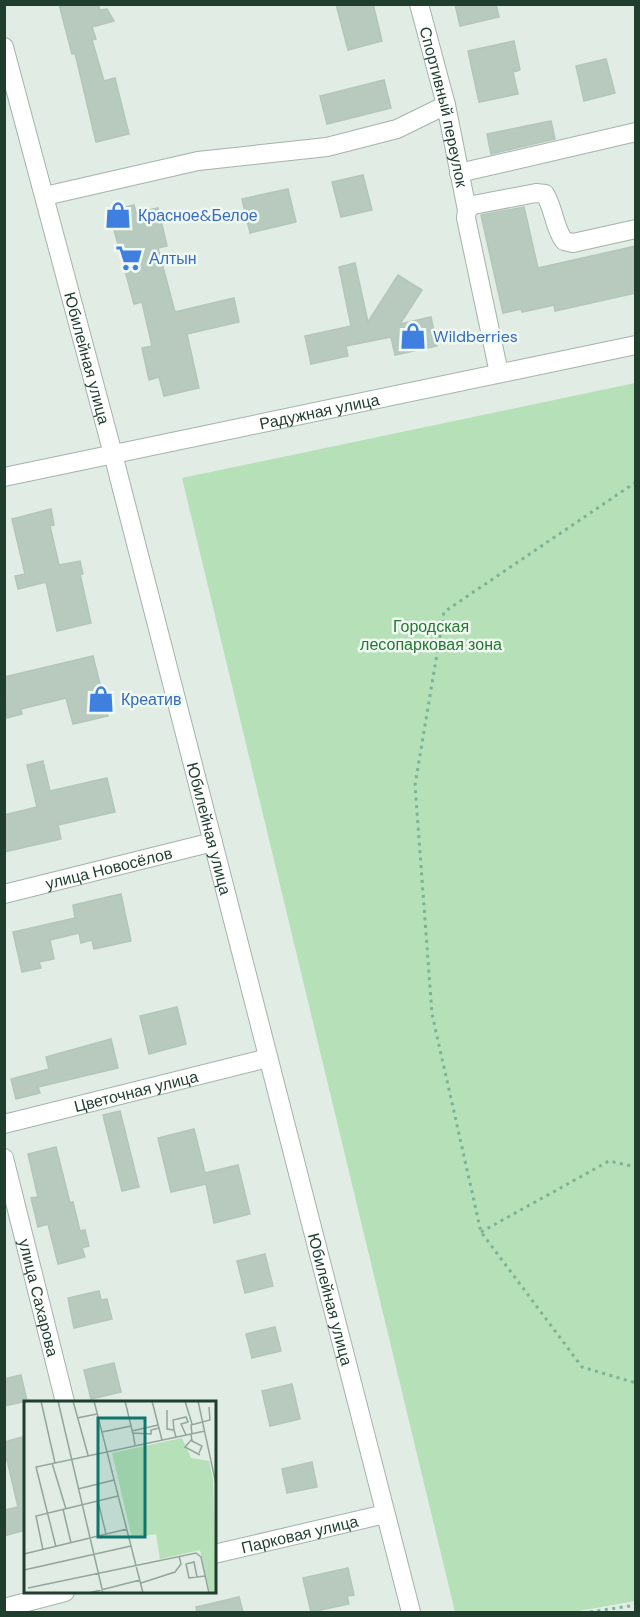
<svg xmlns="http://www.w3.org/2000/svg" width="640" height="1617" viewBox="0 0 640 1617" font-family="'DM Sans',sans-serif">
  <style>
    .green { fill: #b6e0b7 }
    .building { fill: #b8cabe; stroke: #b2c6b9; stroke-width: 1.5 }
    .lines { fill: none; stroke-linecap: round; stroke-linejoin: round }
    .minor-casing { stroke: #a2b4aa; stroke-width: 20 }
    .path { stroke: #7db395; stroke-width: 3; stroke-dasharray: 3 4.5; stroke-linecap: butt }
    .minor { stroke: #fff; stroke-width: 18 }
    .labels { text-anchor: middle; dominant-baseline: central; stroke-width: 5; stroke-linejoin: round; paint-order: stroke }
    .street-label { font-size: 16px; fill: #1f3e2e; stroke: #f0f8f2 }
    .shop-label { font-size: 16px; fill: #366cbe; stroke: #f0f8f2; text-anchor: start }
    .park-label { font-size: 16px; fill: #257831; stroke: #f0f8f2 }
    .inset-road { fill: none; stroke: #93a69b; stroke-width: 1.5 }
    .view { fill: #0f766e; fill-opacity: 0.15; stroke: #0f766e; stroke-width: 3 }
    .inset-edge { fill: none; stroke: #1f3e2e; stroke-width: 3 }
  </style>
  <rect width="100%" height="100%" fill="#e0ece4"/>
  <polygon class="green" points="635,383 635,1601 573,1612 455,1612 182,478"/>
  <g class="building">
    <polygon points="59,4 98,4 100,10 107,9 114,21 92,27 96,39 92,40 104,81 115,78 129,134 96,142 75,53 72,54"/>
    <polygon points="336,4 373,4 382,41 348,50"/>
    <polygon points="455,4 496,4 499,17 460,26"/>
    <polygon points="514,41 520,70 513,72 518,94 479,102 468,51"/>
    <polygon points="606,59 615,93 584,101 576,66"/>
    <polygon points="384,80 391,108 327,124 320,96"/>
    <polygon points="551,121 555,139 491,154 487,134"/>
    <polygon points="363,175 372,210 341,217 332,182"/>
    <polygon points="288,189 296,222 250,233 242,199"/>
    <polygon points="134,205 136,213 158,208 167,246 158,248 175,312 234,298 239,322 187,334 199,388 164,396 159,377 149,380 142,348 152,346 142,302 134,304 109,211"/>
    <polygon points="524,207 538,268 636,246 636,293 555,311 554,305 522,312 521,309 503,313 481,215"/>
    <polygon points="355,263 368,322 398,275 422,290 400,324 431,317 437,346 395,355 391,337 346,346 348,356 311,364 305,336 351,326 339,267"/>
    <polygon points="51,509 54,525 50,526 59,565 80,561 83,574 80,574 91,623 57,631 46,582 18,589 15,576 25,574 12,519"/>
    <polygon points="93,656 108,716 73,724 66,698 21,709 22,714 7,718 4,677"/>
    <polygon points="43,761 50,791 107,778 115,812 58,825 61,839 4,852 4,815 37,807 27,765"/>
    <polygon points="121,894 131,941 94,949 92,940 81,943 79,933 50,940 54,959 39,962 41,968 22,972 13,932 75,918 73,905"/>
    <polygon points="177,1007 186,1044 149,1054 140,1016"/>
    <polygon points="111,1039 118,1068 38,1087 40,1093 16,1099 11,1079 49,1069 46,1057"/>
    <polygon points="120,1111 139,1187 122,1191 103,1115"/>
    <polygon points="194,1129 205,1173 238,1165 250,1214 214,1223 206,1184 171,1192 158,1138"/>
    <polygon points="56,1147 70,1203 73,1202 80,1231 85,1230 89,1246 82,1248 85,1257 58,1264 48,1224 38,1227 31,1198 38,1197 28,1154"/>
    <polygon points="265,1254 273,1286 245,1293 237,1261"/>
    <polygon points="99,1291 101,1300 107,1299 112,1319 74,1328 68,1298"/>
    <polygon points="275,1327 281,1351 252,1358 246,1334"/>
    <polygon points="114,1363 121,1392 91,1399 84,1370"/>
    <polygon points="21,1375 27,1401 4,1406 4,1379"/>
    <polygon points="292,1384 300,1419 270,1426 262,1391"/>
    <polygon points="26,1436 26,1530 4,1536 4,1510 18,1507 7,1460 4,1461 4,1442"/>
    <polygon points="312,1462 317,1487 287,1493 282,1469"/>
    <polygon points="348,1568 354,1595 347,1596 349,1604 311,1612 303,1578"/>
    <polygon points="239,1597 243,1612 197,1612 196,1607"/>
  </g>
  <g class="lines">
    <defs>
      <g id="minor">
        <path id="s1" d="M419,4L446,105L467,210"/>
        <path id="s2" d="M4,47L113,454L411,1612"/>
        <polyline points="459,173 636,132"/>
        <polyline points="45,196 198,161 327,147 397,129 446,105"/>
        <path d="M499,373L466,218L467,210L473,205L536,193L545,194C554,209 554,227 564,241L573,243L636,229"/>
        <path id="s3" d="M4,477L636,345"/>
        <path id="s4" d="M4,894L213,842"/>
        <path id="s5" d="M4,1124L268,1058"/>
        <path id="s6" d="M4,1158L65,1402"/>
        <path id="s7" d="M214,1554L385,1514"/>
        <polyline points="4,1608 65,1592"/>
      </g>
    </defs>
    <use href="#minor" class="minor-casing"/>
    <g class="path">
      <polyline points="636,482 444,612 415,785 432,1014 481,1232 582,1367 636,1383"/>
      <polyline points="481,1232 609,1161 636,1167"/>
      <polyline points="590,1612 636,1605"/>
    </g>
    <use href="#minor" class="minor"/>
  </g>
  <defs>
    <symbol id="shop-bare" viewBox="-9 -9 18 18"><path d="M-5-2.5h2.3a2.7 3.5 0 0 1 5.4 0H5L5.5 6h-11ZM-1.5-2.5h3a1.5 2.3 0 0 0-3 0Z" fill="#3f7fe0" stroke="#f0f8f2" stroke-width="2.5" paint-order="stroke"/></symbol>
    <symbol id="supermarket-bare" viewBox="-9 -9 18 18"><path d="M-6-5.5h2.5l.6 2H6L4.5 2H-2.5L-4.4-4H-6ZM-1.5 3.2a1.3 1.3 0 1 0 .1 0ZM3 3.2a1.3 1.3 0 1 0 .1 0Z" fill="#3f7fe0" stroke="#f0f8f2" stroke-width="2.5" paint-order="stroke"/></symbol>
  </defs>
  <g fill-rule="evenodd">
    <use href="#shop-bare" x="99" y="196" width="38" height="38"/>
    <use href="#supermarket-bare" x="110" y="239" width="38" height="38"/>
    <use href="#shop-bare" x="394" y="317" width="38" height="38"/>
    <use href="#shop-bare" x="82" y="680" width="38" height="38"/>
  </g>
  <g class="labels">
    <g class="street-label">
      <text stroke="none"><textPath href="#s1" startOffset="106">Спортивный переулок</textPath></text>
      <text stroke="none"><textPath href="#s2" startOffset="322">Юбилейная улица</textPath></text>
      <text stroke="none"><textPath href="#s3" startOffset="322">Радужная улица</textPath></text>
      <text stroke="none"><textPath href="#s2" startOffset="808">Юбилейная улица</textPath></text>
      <text stroke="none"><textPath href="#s4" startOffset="108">улица Новосёлов</textPath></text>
      <text stroke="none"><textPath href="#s5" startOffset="136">Цветочная улица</textPath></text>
      <text stroke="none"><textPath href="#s6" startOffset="144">улица Сахарова</textPath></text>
      <text stroke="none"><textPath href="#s2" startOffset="1294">Юбилейная улица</textPath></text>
      <text stroke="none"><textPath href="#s7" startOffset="88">Парковая улица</textPath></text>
    </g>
    <g class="shop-label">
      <text x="138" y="215">Красное&amp;Белое</text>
      <text x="149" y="258">Алтын</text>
      <text x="433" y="336">Wildberries</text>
      <text x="121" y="699">Креатив</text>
    </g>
    <g class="park-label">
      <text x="431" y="626">Городская<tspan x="431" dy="18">лесопарковая зона</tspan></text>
    </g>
  </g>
  <g transform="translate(24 1401)">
    <rect width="192" height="192" fill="#e0ece4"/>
    <path d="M158,37L167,57L185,60L189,78L192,192H186L176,149L136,158L132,133L108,137L88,52Z" fill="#b6e0b7"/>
    <path class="inset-road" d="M17,0L31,62M34,0L79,192M49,0L64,54M70,0L119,192M101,0L109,33M128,0L138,39M161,0L168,23M174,0L192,83M143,9V28L150,29L152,36M53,17L73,13M150,29L149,19L162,16L164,21L157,23L162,34M108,30L134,24M78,31L107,25M167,33L168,40L178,45L175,52M168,33L167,24L186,19L185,6M168,38L161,46L176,54M111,44L109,32L127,33V29L135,27M28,62L42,108M54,88L90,79M74,100L82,133M39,108L47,142M32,146L12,66L181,30M19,149L12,115L94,95M0,153L103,128M0,169L107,145M173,176L170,161L162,163L165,177L181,175M117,182L151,171L157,163L155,155M4,187L172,152L177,156L185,192M65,192L116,179"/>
    <path class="view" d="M74,17H121V136H74Z"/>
    <rect width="192" height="192" class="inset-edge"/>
  </g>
  <rect width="640" height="1617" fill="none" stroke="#1f3e2e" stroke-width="12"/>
</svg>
